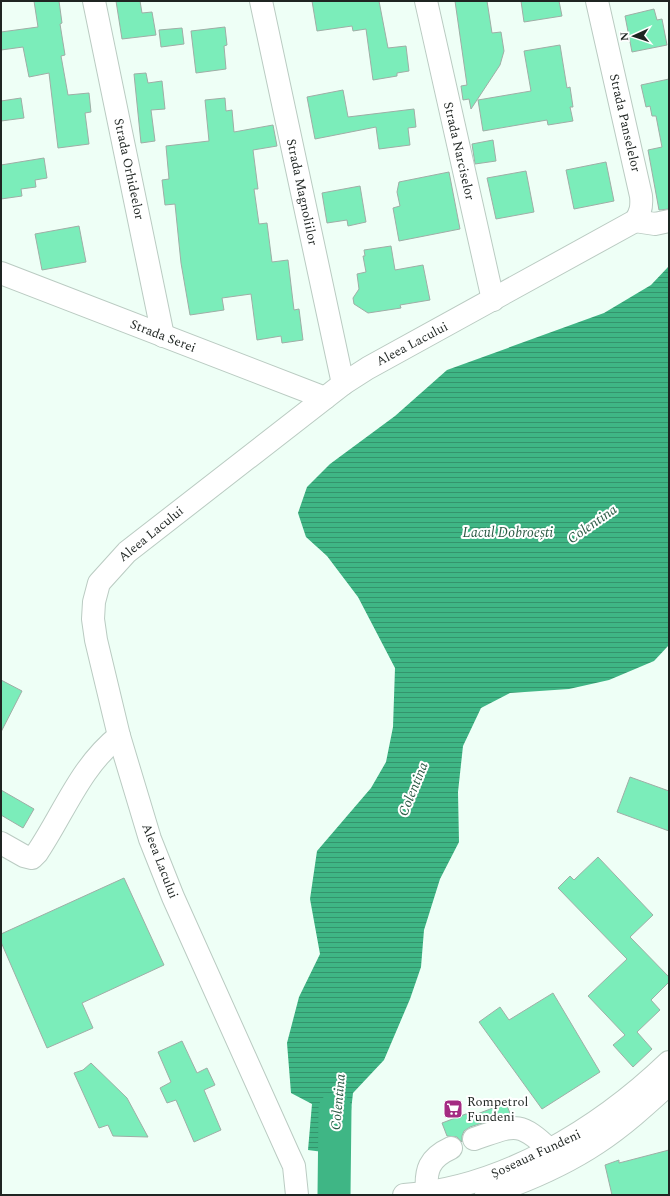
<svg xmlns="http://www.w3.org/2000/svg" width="670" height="1196" viewBox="0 0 670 1196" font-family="Spectral,serif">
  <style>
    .water { fill: url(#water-rules) }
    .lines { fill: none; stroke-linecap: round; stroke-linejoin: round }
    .river { stroke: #3fb685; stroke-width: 33 }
    .building { fill: #7bedba; stroke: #9faea6 }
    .minor-casing { stroke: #bacbc2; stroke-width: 24 }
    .major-casing { stroke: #bacbc2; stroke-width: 24 }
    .minor { stroke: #fff; stroke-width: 22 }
    .major { stroke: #fff; stroke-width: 22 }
    .labels { text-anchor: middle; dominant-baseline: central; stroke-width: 4; stroke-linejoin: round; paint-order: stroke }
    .street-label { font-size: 13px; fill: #1f2522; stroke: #fff }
    .poi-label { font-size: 13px; fill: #1f2522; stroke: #fff; text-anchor: start }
    .water-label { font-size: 14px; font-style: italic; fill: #2c5b45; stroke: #fff }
  </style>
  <defs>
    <pattern id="water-rules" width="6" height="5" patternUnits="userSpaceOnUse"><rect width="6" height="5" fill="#3fb685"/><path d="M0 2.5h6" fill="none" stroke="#34946c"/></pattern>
  </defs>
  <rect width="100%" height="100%" fill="#eefff6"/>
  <polygon class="water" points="669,266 669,645 654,661 609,680 569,689 510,693 481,708 463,746 458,792 459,842 440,879 424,930 421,967 410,999 384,1060 353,1093 346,1155 308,1150 312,1104 291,1093 287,1043 299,997 320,954 310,899 317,851 371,788 386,762 393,727 395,668 358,597 327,556 306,537 298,513 307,487 330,464 395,416 447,370 604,313 651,285"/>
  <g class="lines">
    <polyline class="river" points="334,1195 335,1109"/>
  </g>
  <g class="building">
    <polygon points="34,1 59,1 62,23 60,24 65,55 61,56 68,95 89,93 91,112 85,113 89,144 58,148 49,73 29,77 23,47 1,50 1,32 38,27"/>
    <polygon points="116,1 140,1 142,13 152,12 156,35 122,39"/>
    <polygon points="312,1 379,1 388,48 406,46 409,71 397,73 397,76 373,80 366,29 353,31 352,26 317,31"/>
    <polygon points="455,1 487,1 492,33 501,32 504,51 500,65 471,109 469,99 463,100 461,86 467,85"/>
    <polygon points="521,1 559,1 562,16 524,22"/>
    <polygon points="654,9 657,20 662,19 667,45 632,52 625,16"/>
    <polygon points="225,27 227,45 224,46 226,69 196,73 191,31"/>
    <polygon points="182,28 184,44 161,47 159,30"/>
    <polygon points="560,45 567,88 570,87 573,107 570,107 573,121 548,125 547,120 483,131 478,100 531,91 524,51"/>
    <polygon points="146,73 148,83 162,81 165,109 151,110 155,141 141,143 134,74"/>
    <polygon points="669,79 669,209 659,210 648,150 662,147 656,116 652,116 650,106 646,107 641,85"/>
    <polygon points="343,90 348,117 414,109 416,127 408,128 410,145 379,149 376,127 315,139 307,97"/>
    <polygon points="21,98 24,118 1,121 1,101"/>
    <polygon points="225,98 226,111 232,110 234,132 273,125 277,146 253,150 258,189 254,189 259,224 267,223 272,262 288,260 294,310 299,309 303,340 282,343 281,336 257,340 251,294 222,298 224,310 190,315 181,263 175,204 165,205 162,180 169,179 166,146 209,141 205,100"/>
    <polygon points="493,140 496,161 475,164 472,144"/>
    <polygon points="44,158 47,178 35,180 36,187 21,189 22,196 1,199 1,165"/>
    <polygon points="606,162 614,201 574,209 566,170"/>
    <polygon points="526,171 534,212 496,219 487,178"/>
    <polygon points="449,172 460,229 399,241 393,208 400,206 397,192 399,182"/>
    <polygon points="360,186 366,222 348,226 347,220 327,223 322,193"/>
    <polygon points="79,226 86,262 42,270 35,234"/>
    <polygon points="391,246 395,270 423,265 430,300 400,305 401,308 368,313 354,304 353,298 359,289 357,274 366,272 363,256 365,256 364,250"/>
    <polygon points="1,680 22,691 1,732"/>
    <polygon points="630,777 669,791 669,831 617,812"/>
    <polygon points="1,790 34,809 23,828 1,815"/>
    <polygon points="598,857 653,915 630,937 669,977 669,982 651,1000 660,1010 637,1032 652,1049 633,1067 613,1045 625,1035 588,996 627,959 558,888 570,876 574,880"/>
    <polygon points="124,878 164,965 82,1003 93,1028 47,1048 1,942 1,934"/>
    <polygon points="553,993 600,1072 542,1109 479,1022 500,1007 509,1020"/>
    <polygon points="182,1041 197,1073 207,1068 215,1085 204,1090 221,1130 194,1142 176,1100 167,1103 160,1088 171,1082 158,1052"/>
    <polygon points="91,1063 127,1098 148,1137 113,1136 108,1125 99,1128 74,1073 83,1070"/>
    <polygon points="506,1103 511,1116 495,1119 470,1127 464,1131 462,1136 462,1142 457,1137 447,1136 442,1123 471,1112 472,1116"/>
    <polygon points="669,1150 669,1195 612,1195 605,1165 619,1160 619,1163"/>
  </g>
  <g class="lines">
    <defs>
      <g id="minor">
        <polyline points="94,1 163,336"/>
        <polyline points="261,1 343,384"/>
        <polyline points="426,1 493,300"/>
        <polyline points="635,221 655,224 669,221"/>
        <polyline points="1,273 325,398"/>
        <path d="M1,843L24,856L32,858L37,853C64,813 80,767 119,736"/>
        <path d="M474,1139C513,1126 518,1119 550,1150"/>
        <path d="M427,1193C425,1170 429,1158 451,1148"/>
        <path d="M297,1195L294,1166L288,1153L173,897L150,839L119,736L96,640L93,619L94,602L99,583L127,552L343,384L368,368L635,221C641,213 642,206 641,196L597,1"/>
      </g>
      <g id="major">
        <path d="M404,1195C503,1188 599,1129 669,1062"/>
        <path d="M486,1195C524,1182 564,1165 597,1143C623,1126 646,1105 669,1084"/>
      </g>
    </defs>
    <use href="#minor" class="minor-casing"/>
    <use href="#major" class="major-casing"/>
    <use href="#minor" class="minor"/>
    <use href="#major" class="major"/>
  </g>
  <defs>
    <symbol id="supermarket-square" viewBox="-11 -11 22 22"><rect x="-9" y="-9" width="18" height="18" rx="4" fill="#a42b82" stroke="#fff"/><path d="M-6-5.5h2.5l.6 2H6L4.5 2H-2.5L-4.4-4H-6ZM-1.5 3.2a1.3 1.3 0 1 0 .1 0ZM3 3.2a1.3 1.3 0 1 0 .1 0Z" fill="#fff"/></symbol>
  </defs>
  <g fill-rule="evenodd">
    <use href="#supermarket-square" x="442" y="1098" width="22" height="22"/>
  </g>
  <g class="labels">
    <g class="street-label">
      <text transform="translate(625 123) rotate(77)">Strada Panselelor</text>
      <text transform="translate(459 151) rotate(77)">Strada Narciselor</text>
      <text transform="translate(129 169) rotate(78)">Strada Orhideelor</text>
      <text transform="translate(302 192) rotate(78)">Strada Magnoliilor</text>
      <text transform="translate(163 336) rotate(21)">Strada Serei</text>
      <text transform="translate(412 344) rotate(-28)">Aleea Lacului</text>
      <text transform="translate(151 534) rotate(-39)">Aleea Lacului</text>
      <text transform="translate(160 861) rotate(69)">Aleea Lacului</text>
      <text transform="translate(536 1154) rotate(-25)">Șoseaua Fundeni</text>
    </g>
    <g class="poi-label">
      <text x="467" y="1102">Rompetrol<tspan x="467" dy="15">Fundeni</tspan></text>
    </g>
    <g class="water-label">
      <text transform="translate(592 524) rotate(-35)">Colentina</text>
      <text x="508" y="532">Lacul Dobroești</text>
      <text transform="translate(413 789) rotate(-68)">Colentina</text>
      <text transform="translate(338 1102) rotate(-85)">Colentina</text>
    </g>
  </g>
  <rect width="670" height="1196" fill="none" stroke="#1f2522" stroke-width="4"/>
  <g transform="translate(634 36) rotate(267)" stroke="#ffffff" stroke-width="3" paint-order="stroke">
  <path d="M0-3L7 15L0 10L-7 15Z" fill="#1f2522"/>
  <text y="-6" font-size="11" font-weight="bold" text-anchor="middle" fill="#1f2522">N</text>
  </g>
</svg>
